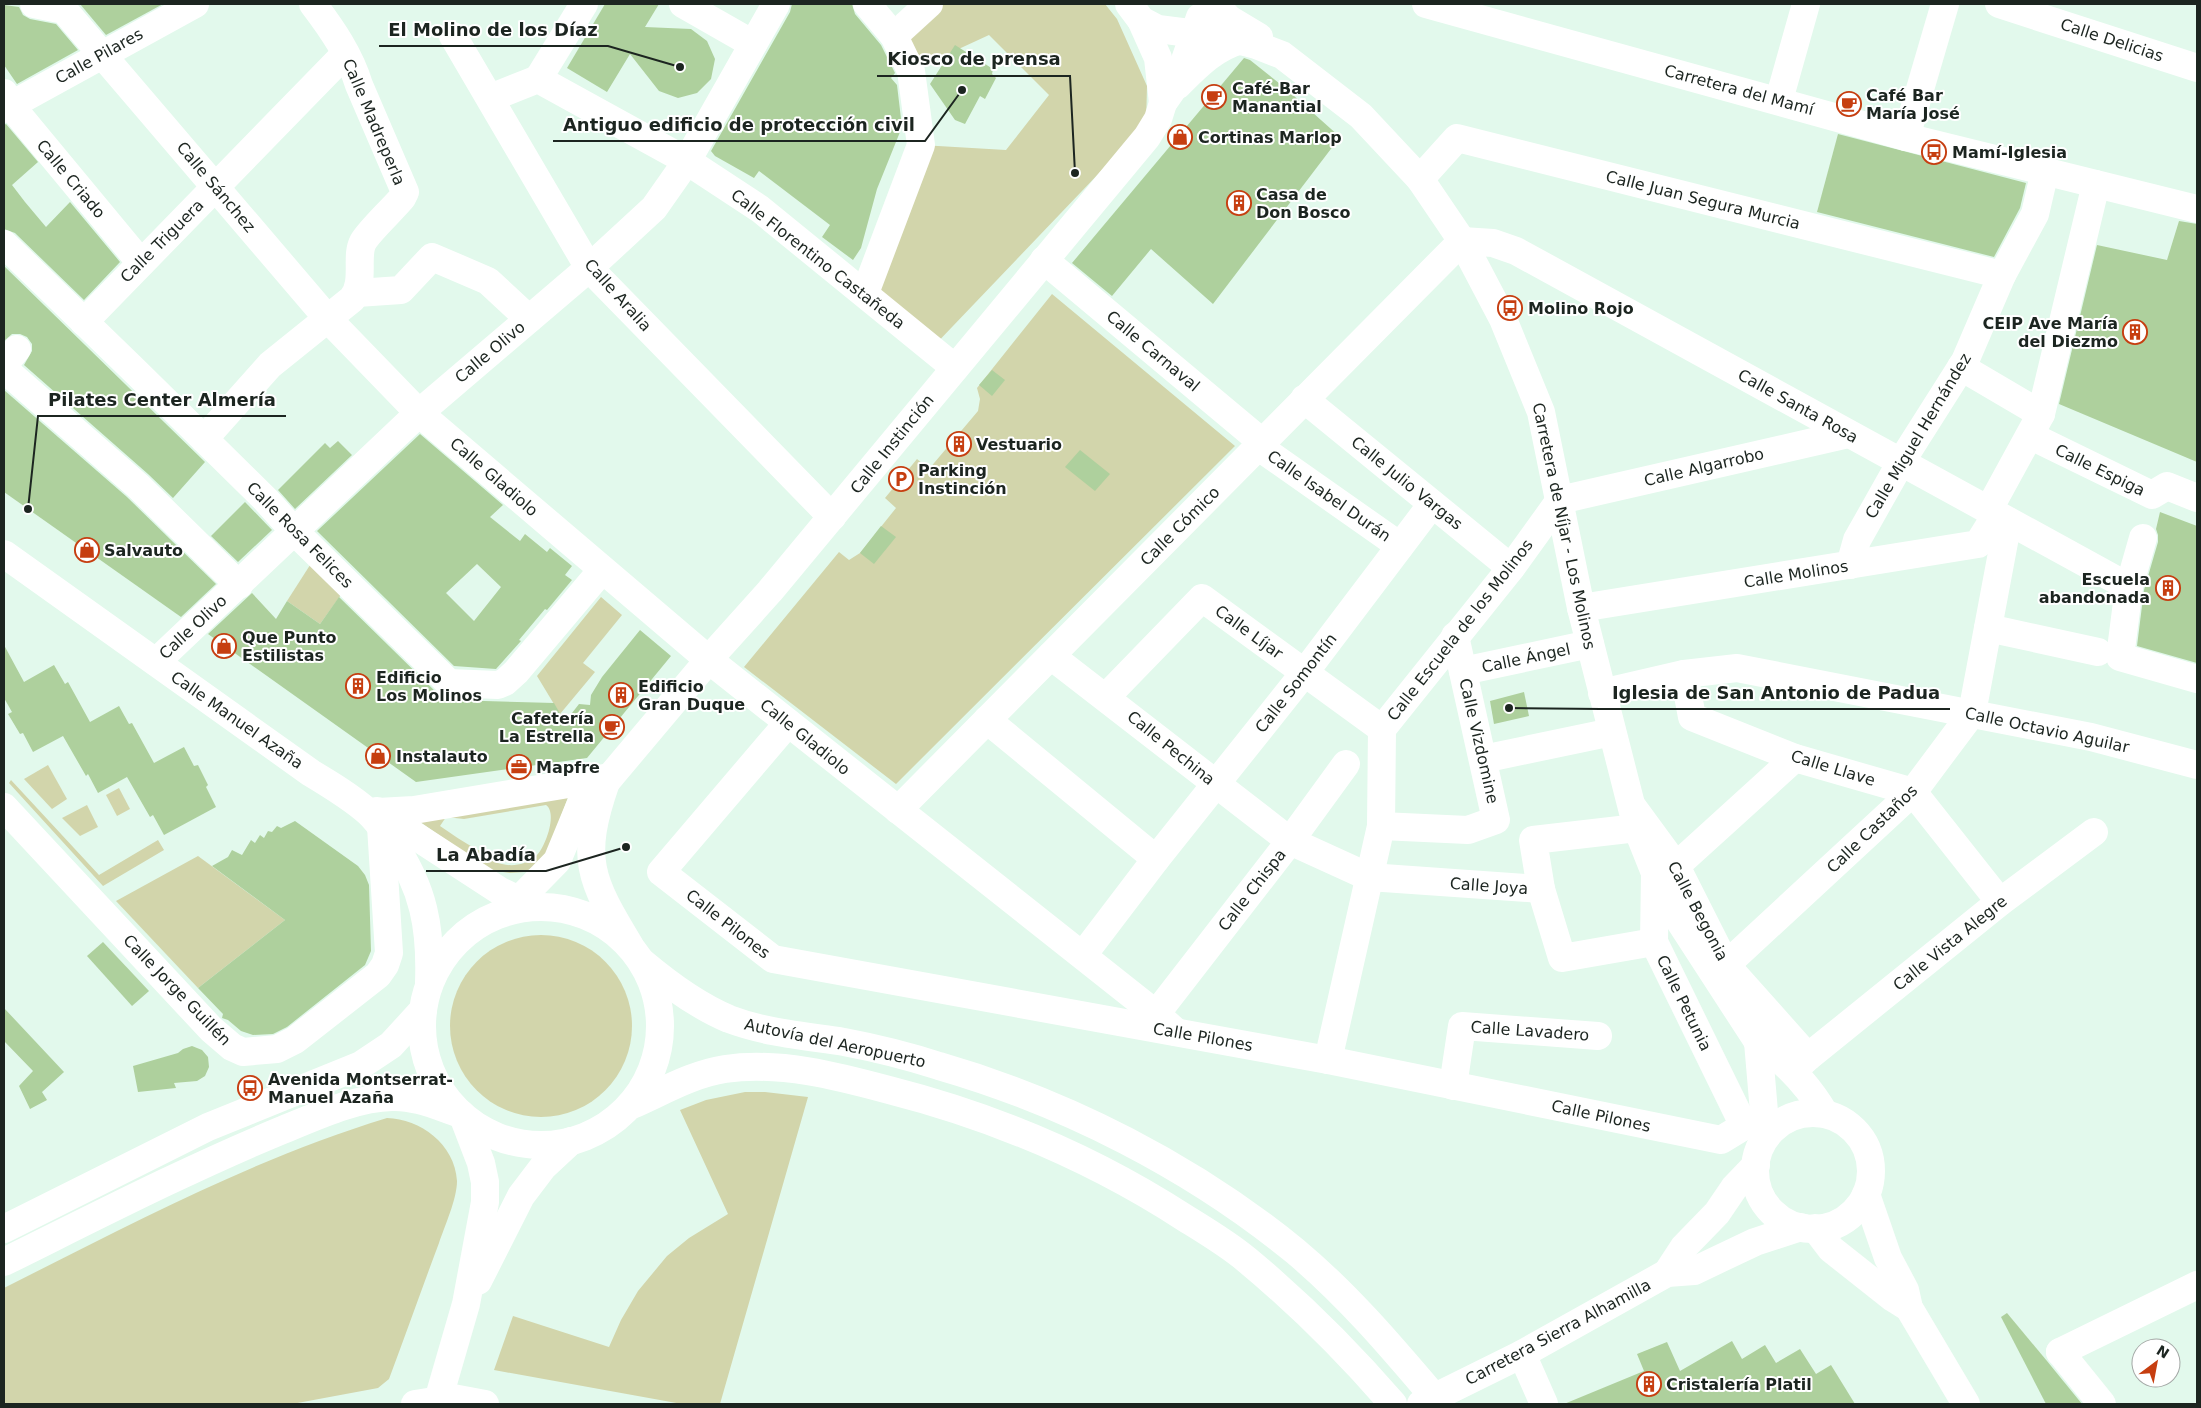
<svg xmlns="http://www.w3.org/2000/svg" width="2201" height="1408" viewBox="0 0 2201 1408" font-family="'DejaVu Sans',sans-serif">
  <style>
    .green { fill: #d2d5ab; fill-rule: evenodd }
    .building { fill: #aed09d; fill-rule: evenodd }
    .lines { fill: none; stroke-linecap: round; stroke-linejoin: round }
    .minor { stroke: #fff; stroke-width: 28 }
    .major { stroke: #fff; stroke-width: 28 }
    .highway { stroke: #fff; stroke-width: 28 }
    .labels { text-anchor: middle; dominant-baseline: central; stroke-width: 4; stroke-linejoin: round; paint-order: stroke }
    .street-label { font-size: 16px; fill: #1c2520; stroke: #fff }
    .poi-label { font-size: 16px; font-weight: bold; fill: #1c2520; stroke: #fff; text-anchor: start }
    .leader { fill: none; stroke: #1c2520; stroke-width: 2 }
    .callout-dot { fill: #1c2520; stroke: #fff; stroke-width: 2 }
    .callout-label { font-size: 18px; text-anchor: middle; font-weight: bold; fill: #1c2520; stroke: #fff; stroke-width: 4; stroke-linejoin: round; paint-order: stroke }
  </style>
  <rect width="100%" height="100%" fill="#e2f9ec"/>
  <g class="green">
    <polygon points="929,4 1105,4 1117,19 1147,86 1146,124 931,349 865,293 921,145 1006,150 1049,95 989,35 911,71 894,36"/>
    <polygon points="1052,294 1235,446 896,784 744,667 839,552 849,560 860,553 896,508 885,498 917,459 929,469 978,411 980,399 977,388"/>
    <polygon points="312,562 343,592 320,624 287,601"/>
    <polygon points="601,597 622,615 583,663 595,672 560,714 537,676"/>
    <polygon points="48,765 67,799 52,809 24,779"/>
    <polygon points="11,780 99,875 158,840 164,850 103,886 9,783"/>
    <polygon points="119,788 130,809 117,816 106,795"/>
    <path d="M570,792L546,857L530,869L524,872L510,873L489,870L413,817ZM546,805C558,813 545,849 535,857C527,864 513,867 502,864C490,862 486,853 476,849C463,842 452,834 440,826L446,817L464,819Z"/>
    <polygon points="87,805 98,827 80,836 62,818"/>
    <polygon points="198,856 285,920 198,988 116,901"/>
    <circle cx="541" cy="1026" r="91"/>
    <polygon points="745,1092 765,1092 808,1097 720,1404 682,1404 494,1370 513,1316 609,1347 621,1320 638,1291 667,1256 689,1238 728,1214 680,1110 706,1100"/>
    <path d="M387,1118C420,1119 455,1144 457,1181C457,1199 445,1225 439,1243C422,1288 406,1334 389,1379L378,1388L292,1404H4V1288C129,1225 253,1159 387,1118Z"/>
  </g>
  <g class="building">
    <polygon points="80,4 163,4 106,35"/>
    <polygon points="605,4 659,4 645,27 691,29 707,41 715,59 711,79 697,93 678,98 659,91 630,54 607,92 567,68"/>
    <polygon points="792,4 852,4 855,14 881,45 895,73 891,78 897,85 902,127 877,189 861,248 853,260 822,237 830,225 759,171 754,178 715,156 711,151 790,12"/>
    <polygon points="4,5 19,7 23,15 30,19 56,24 78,50 17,84 4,65"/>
    <polygon points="955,45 993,69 992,74 996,78 985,99 980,96 965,124 955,120 930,84"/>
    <polygon points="1244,58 1250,60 1284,87 1340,137 1213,304 1151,249 1112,296 1072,263"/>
    <polygon points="6,124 38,162 12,185 25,202 46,227 70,202 120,262 84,300 15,233 4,229 4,125"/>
    <polygon points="1838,134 2026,183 2020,208 1994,257 1817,212"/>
    <polygon points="2179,221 2197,224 2197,462 2059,404 2097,245 2167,260"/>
    <polygon points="4,266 205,462 173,498 148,474 24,365 32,351 32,344 27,337 20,334 12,334 4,341"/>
    <polygon points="992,370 1005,380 992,396 979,385"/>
    <polygon points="4,390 127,497 216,584 181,617 4,492"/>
    <path d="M420,434L503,505L490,517L520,541L525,534L547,552L550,548L572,566L565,575L572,580L547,610L545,609L519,640L521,641L496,669L454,666L317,531ZM477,564L501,587L474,621L446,593Z"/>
    <polygon points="338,441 352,455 295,509 278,490 325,443 330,448"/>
    <polygon points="1080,450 1110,474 1095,491 1065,467"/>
    <polygon points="245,502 272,530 238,562 211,536"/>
    <polygon points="2160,512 2197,526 2197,663 2137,646 2144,590 2158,542 2158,535 2156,529"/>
    <polygon points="881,526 896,537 874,564 860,553"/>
    <polygon points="252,593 276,619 287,601 320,624 339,597 439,695 450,700 554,703 565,722 579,704 590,705 591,695 602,677 640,630 671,656 587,758 416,782 208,634"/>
    <polygon points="4,645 24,682 54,665 65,684 68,682 90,722 119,706 129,724 132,723 154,763 184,747 194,766 198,765 208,785 206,787 216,807 164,835 153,815 150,817 127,777 98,793 88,774 86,776 63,736 33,752 23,733 20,734 8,714 12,712 4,698"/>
    <polygon points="1524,692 1529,716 1494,724 1490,701"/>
    <polygon points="295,821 358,866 365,875 369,885 371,951 365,965 287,1027 273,1034 253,1035 241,1031 228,1020 222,1018 223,1014 198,988 285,920 212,866 228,857 232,850 242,855 251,840 255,843 260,835 264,838 268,831 272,832 277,826 281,828"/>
    <polygon points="103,942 149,991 132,1006 87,956"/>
    <polygon points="4,1008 64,1072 42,1092 47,1100 30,1109 19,1086 33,1071 4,1041"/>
    <polygon points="192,1046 202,1050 208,1057 209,1067 205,1076 197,1081 174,1083 176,1088 138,1092 133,1066 178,1053 183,1049"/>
    <polygon points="2007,1313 2047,1361 2082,1404 2046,1404 2001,1317"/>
    <polygon points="1732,1341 1742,1359 1765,1345 1776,1363 1800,1349 1816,1374 1831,1365 1855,1404 1564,1404 1644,1371 1637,1354 1667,1342 1680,1371"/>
  </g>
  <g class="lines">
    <g class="minor">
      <polyline points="34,4 64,10 328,319 419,413 709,660 1156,1014 1176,1032"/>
      <polyline points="683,4 753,44"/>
      <polyline points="1426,4 1906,137 2197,209"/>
      <polyline points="1999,4 2197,68"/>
      <polyline points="1141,20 1158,58 1163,103"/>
      <polyline points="453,36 589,268 832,517"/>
      <polyline points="894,36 929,4"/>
      <polyline points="538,79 584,4"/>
      <path d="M1178,85C1197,66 1215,47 1242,40"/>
      <polyline points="4,93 11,106 141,263"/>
      <polyline points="490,98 538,79 687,161 760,209 955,368"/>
      <polyline points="1779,100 1806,4"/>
      <polyline points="4,109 195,4"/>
      <polyline points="1906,137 1945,4"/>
      <polyline points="1420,179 1457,138 2002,275"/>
      <polyline points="4,244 137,373 266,500 295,532 449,683 498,685 505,682 516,672 602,570"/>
      <polyline points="1044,260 1263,443"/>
      <polyline points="357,293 401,290 432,257 488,281 529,319"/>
      <polyline points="865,293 921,145 911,71 894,36 867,4"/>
      <polyline points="84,322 345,54"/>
      <polyline points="4,365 17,349"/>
      <polyline points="1961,367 2041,414"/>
      <polyline points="4,369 138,486 239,585"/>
      <polyline points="1304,399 1511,568"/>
      <polyline points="2031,436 2152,495 2167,486 2197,498"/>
      <path d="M204,439L270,365L352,299C366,282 355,257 363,242C369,231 393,209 402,198L405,192L359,85C350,55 332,29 313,4"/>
      <polyline points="1259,447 1400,546"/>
      <polyline points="1988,511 2041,414 2096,184"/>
      <polyline points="2143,538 2129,587 2120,657 2197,679"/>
      <path d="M4,554L311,773C331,785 351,797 368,812C378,821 384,831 392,842C424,888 431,928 429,983"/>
      <polyline points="1850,565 1857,540 1901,462 1965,361 2002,275 2035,214 2045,171"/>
      <polyline points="1581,608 1978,544 1996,515"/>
      <polyline points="1988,628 2098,652"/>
      <polyline points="1051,656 1290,841 1369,877 1541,889"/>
      <polyline points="156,662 419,413 589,268 654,208 687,161 776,4"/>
      <polyline points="1463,671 1590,644"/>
      <polyline points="1684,674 1692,717 1795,758 1913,792 2000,902"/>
      <polyline points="1602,693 1684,674 1737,668 2091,737 2197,765"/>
      <polyline points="1106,697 1202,598 1382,729"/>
      <polyline points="987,720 1156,859"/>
      <polyline points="788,723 661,872 773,959 1328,1060 1721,1140 1744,1126"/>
      <polyline points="1483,759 1612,732"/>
      <path d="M606,782C579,859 590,880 630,946"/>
      <polyline points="1632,806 1676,866 1726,965 1808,1057"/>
      <polyline points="4,807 211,1029 232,1047 243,1052 277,1049 295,1040 378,975 385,965 389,953 381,826"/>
      <polyline points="898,810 1462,241 1493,243 1516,251 2129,587"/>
      <polyline points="377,811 500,891 534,907"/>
      <polyline points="378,812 414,810 610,777"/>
      <polyline points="1381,826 1468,830 1496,820 1455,636"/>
      <polyline points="1637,828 1533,840 1541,889 1562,958 1654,942"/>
      <polyline points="1676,866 1795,758"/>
      <polyline points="1655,873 1654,942 1744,1126"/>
      <polyline points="508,911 557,861 581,803 606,782 717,650 770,591 1147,137 1158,119 1163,103 1177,83 1200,17"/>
      <polyline points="1083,955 1156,859 1305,672 1432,504"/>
      <polyline points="1726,965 1913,792 1972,713 2008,521"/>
      <polyline points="1156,1014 1290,841 1346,764"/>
      <polyline points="1328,1060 1381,826 1382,729 1511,568 1560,500 1848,434"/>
      <polyline points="1793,1071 1808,1057 2000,902 2094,832"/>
      <polyline points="1453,1086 1462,1026 1598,1036"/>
      <polyline points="2060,1352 2197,1285"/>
      <polyline points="415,1404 453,1398 485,1404"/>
    </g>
    <g class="major">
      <path d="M1129,4L1141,20L1158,29L1229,38L1256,45L1282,55L1361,116L1420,179L1462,241L1503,319L1541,412L1581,608L1637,828L1655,873L1671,908L1758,1042C1786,1062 1808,1085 1825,1114"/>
      <polyline points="1215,4 1229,19 1259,37"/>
      <circle cx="541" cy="1026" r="119"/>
      <polyline points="1758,1042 1764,1112 1769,1133"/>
      <circle cx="1813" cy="1171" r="58"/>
      <polyline points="1866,1194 1888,1258 1905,1290 1909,1308 1966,1404"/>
      <polyline points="1815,1228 1831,1249 1893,1298 1909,1308"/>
      <polyline points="4,1229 208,1127 361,1065 391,1045 423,1010"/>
      <path d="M4,1262C95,1217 186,1170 280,1131C315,1117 354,1098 392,1097C416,1096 439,1107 461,1114"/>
      <polyline points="1667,1273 1684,1247 1717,1213 1734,1188 1756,1165"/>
      <polyline points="478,1281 521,1196 543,1167 571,1141"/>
      <polyline points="2060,1352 2102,1404"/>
      <polyline points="437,1404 466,1304 485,1202 485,1182 481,1163 463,1116"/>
      <polyline points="1421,1404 1522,1354 1667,1273 1694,1271 1755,1242 1801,1227"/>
    </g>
    <g class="highway">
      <path d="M643,963C668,984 698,1006 729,1019C766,1033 805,1036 844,1042C876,1048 908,1056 939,1066C1067,1103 1192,1167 1295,1251C1349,1296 1395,1351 1440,1404"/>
      <path d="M632,1105C662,1092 692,1074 725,1069C780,1061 837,1076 889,1090C995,1117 1094,1159 1185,1218C1206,1231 1228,1244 1247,1260C1300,1304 1348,1352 1393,1404"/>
      <polyline points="1522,1354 1544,1404"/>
    </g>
  </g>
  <defs>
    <symbol id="cafe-ring" viewBox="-11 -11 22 22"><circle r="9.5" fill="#fff" stroke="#c63e10" stroke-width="1.5"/><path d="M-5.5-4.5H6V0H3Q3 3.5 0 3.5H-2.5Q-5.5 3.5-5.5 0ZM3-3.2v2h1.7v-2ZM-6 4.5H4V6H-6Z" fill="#c63e10"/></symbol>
    <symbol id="shop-ring" viewBox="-11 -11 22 22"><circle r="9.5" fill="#fff" stroke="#c63e10" stroke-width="1.5"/><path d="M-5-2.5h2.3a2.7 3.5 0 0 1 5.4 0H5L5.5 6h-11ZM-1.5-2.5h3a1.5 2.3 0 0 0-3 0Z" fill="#c63e10"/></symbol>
    <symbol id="bus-ring" viewBox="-11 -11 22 22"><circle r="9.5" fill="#fff" stroke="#c63e10" stroke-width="1.5"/><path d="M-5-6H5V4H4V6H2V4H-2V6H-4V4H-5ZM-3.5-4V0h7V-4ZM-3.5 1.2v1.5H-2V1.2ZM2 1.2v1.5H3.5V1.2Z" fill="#c63e10"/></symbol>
    <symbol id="building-ring" viewBox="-11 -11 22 22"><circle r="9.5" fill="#fff" stroke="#c63e10" stroke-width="1.5"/><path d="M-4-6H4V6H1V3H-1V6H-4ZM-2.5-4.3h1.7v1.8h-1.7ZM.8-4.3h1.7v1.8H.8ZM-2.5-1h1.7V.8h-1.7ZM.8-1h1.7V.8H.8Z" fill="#c63e10"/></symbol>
    <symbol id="parking-ring" viewBox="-11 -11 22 22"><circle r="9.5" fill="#fff" stroke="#c63e10" stroke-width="1.5"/><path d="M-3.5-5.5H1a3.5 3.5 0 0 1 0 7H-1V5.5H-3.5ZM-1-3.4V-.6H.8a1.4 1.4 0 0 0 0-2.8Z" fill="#c63e10"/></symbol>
    <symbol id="office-ring" viewBox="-11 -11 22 22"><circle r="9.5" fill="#fff" stroke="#c63e10" stroke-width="1.5"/><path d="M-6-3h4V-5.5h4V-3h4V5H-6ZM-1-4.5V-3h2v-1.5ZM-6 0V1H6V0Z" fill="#c63e10"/></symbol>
  </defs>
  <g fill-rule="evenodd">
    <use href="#cafe-ring" x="1200" y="83" width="28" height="28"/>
    <use href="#cafe-ring" x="1835" y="90" width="28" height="28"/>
    <use href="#shop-ring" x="1166" y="123" width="28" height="28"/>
    <use href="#bus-ring" x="1920" y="138" width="28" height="28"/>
    <use href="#building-ring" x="1225" y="189" width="28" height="28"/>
    <use href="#bus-ring" x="1496" y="294" width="28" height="28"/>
    <use href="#building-ring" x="2121" y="318" width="28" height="28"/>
    <use href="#building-ring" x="945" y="430" width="28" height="28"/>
    <use href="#parking-ring" x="887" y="465" width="28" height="28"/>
    <use href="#shop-ring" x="73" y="536" width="28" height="28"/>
    <use href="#building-ring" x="2154" y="574" width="28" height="28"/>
    <use href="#shop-ring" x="210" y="632" width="28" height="28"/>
    <use href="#building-ring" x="344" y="672" width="28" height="28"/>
    <use href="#building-ring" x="607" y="681" width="28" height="28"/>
    <use href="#cafe-ring" x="598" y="713" width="28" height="28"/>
    <use href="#shop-ring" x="364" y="742" width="28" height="28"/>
    <use href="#office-ring" x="505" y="753" width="28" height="28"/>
    <use href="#bus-ring" x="236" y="1074" width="28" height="28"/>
    <use href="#building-ring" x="1635" y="1370" width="28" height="28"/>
  </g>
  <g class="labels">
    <g class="street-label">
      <text transform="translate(2112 40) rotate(18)">Calle Delicias</text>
      <text transform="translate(99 56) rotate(-29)">Calle Pilares</text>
      <text transform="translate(1739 90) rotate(15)">Carretera del Mamí</text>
      <text transform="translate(374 122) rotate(67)">Calle Madreperla</text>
      <text transform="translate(71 179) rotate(50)">Calle Criado</text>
      <text transform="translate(216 187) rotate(50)">Calle Sánchez</text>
      <text transform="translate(1703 200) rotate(14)">Calle Juan Segura Murcia</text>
      <text transform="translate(162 241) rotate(-45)">Calle Triguera</text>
      <text transform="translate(818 259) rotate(38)">Calle Florentino Castañeda</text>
      <text transform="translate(618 295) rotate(48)">Calle Aralia</text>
      <text transform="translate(1153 351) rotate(40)">Calle Carnaval</text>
      <text transform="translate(490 352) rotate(-40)">Calle Olivo</text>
      <text transform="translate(1798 406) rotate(29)">Calle Santa Rosa</text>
      <text transform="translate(1918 436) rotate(-59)">Calle Miguel Hernández</text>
      <text transform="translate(892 444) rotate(-51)">Calle Instinción</text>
      <text transform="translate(1704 467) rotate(-13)">Calle Algarrobo</text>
      <text transform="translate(2100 470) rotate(26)">Calle Espiga</text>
      <text transform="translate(494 477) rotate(41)">Calle Gladiolo</text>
      <text transform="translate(1407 483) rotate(39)">Calle Julio Vargas</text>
      <text transform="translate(1329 496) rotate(35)">Calle Isabel Durán</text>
      <text transform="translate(1180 526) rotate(-45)">Calle Cómico</text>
      <text transform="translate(1564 526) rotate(78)">Carretera de Níjar - Los Molinos</text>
      <text transform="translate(300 535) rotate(45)">Calle Rosa Felices</text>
      <text transform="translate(1796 574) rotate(-9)">Calle Molinos</text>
      <text transform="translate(193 627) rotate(-43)">Calle Olivo</text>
      <text transform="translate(1460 630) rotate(-52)">Calle Escuela de los Molinos</text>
      <text transform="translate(1249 632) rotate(36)">Calle Líjar</text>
      <text transform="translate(1526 658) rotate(-12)">Calle Ángel</text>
      <text transform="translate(1296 683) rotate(-52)">Calle Somontín</text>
      <text transform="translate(237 720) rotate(35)">Calle Manuel Azaña</text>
      <text transform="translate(2047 730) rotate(12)">Calle Octavio Aguilar</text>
      <text transform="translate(805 737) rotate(39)">Calle Gladiolo</text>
      <text transform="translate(1479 741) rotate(77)">Calle Vizdomine</text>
      <text transform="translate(1171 748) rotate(39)">Calle Pechina</text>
      <text transform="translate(1833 768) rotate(17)">Calle Llave</text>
      <text transform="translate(1872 829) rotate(-44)">Calle Castaños</text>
      <text transform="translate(1489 886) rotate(4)">Calle Joya</text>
      <text transform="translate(1252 890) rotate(-52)">Calle Chispa</text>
      <text transform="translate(1698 911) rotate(62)">Calle Begonia</text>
      <text transform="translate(728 924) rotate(38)">Calle Pilones</text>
      <text transform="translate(1950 943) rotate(-39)">Calle Vista Alegre</text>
      <text transform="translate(177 990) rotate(46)">Calle Jorge Guillén</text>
      <text transform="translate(1684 1003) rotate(64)">Calle Petunia</text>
      <text transform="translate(1530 1031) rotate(4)">Calle Lavadero</text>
      <text transform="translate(1203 1037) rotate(10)">Calle Pilones</text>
      <text transform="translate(835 1043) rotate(12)">Autovía del Aeropuerto</text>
      <text transform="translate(1601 1116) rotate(12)">Calle Pilones</text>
      <text transform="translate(1558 1332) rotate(-28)">Carretera Sierra Alhamilla</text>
    </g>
    <g class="poi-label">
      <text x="1232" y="88">Café-Bar<tspan x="1232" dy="18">Manantial</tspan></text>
      <text x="1866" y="95">Café Bar<tspan x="1866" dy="18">María José</tspan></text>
      <text x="1198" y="137">Cortinas Marlop</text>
      <text x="1952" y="152">Mamí-Iglesia</text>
      <text x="1256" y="194">Casa de<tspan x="1256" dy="18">Don Bosco</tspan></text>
      <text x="1528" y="308">Molino Rojo</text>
      <text x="2118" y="323" text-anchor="end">CEIP Ave María<tspan x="2118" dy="18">del Diezmo</tspan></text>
      <text x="976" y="444">Vestuario</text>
      <text x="918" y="470">Parking<tspan x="918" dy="18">Instinción</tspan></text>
      <text x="104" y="550">Salvauto</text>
      <text x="2150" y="579" text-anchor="end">Escuela<tspan x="2150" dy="18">abandonada</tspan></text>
      <text x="242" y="637">Que Punto<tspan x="242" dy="18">Estilistas</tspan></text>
      <text x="376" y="677">Edificio<tspan x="376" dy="18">Los Molinos</tspan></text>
      <text x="638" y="686">Edificio<tspan x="638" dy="18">Gran Duque</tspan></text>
      <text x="594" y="718" text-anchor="end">Cafetería<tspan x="594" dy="18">La Estrella</tspan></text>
      <text x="396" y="756">Instalauto</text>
      <text x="536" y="767">Mapfre</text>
      <text x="268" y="1079">Avenida Montserrat-<tspan x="268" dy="18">Manuel Azaña</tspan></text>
      <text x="1666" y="1384">Cristalería Platil</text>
    </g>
  </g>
  <path class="leader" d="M680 67L608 46H379M1075 173L1070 76H877M962 90L925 141H553M28 509L38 416H286M1509 708L1601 709H1950M626 847L546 871H426"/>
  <g class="callout-dot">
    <circle cx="680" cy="67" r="5"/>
    <circle cx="1075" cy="173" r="5"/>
    <circle cx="962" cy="90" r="5"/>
    <circle cx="28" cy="509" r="5"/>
    <circle cx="1509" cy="708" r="5"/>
    <circle cx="626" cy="847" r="5"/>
  </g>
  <g class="callout-label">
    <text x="493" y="36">El Molino de los Díaz</text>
    <text x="974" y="65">Kiosco de prensa</text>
    <text x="739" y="131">Antiguo edificio de protección civil</text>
    <text x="162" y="406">Pilates Center Almería</text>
    <text x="1776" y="699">Iglesia de San Antonio de Padua</text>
    <text x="486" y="861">La Abadía</text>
  </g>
  <rect width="2201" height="1408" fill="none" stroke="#1c2520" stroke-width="10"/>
  <g transform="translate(2156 1363) rotate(32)"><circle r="24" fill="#ffffff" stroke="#a4a8a6"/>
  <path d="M0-4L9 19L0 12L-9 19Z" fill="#c63e10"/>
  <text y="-8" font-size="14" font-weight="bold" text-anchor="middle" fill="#1c2520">N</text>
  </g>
</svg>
